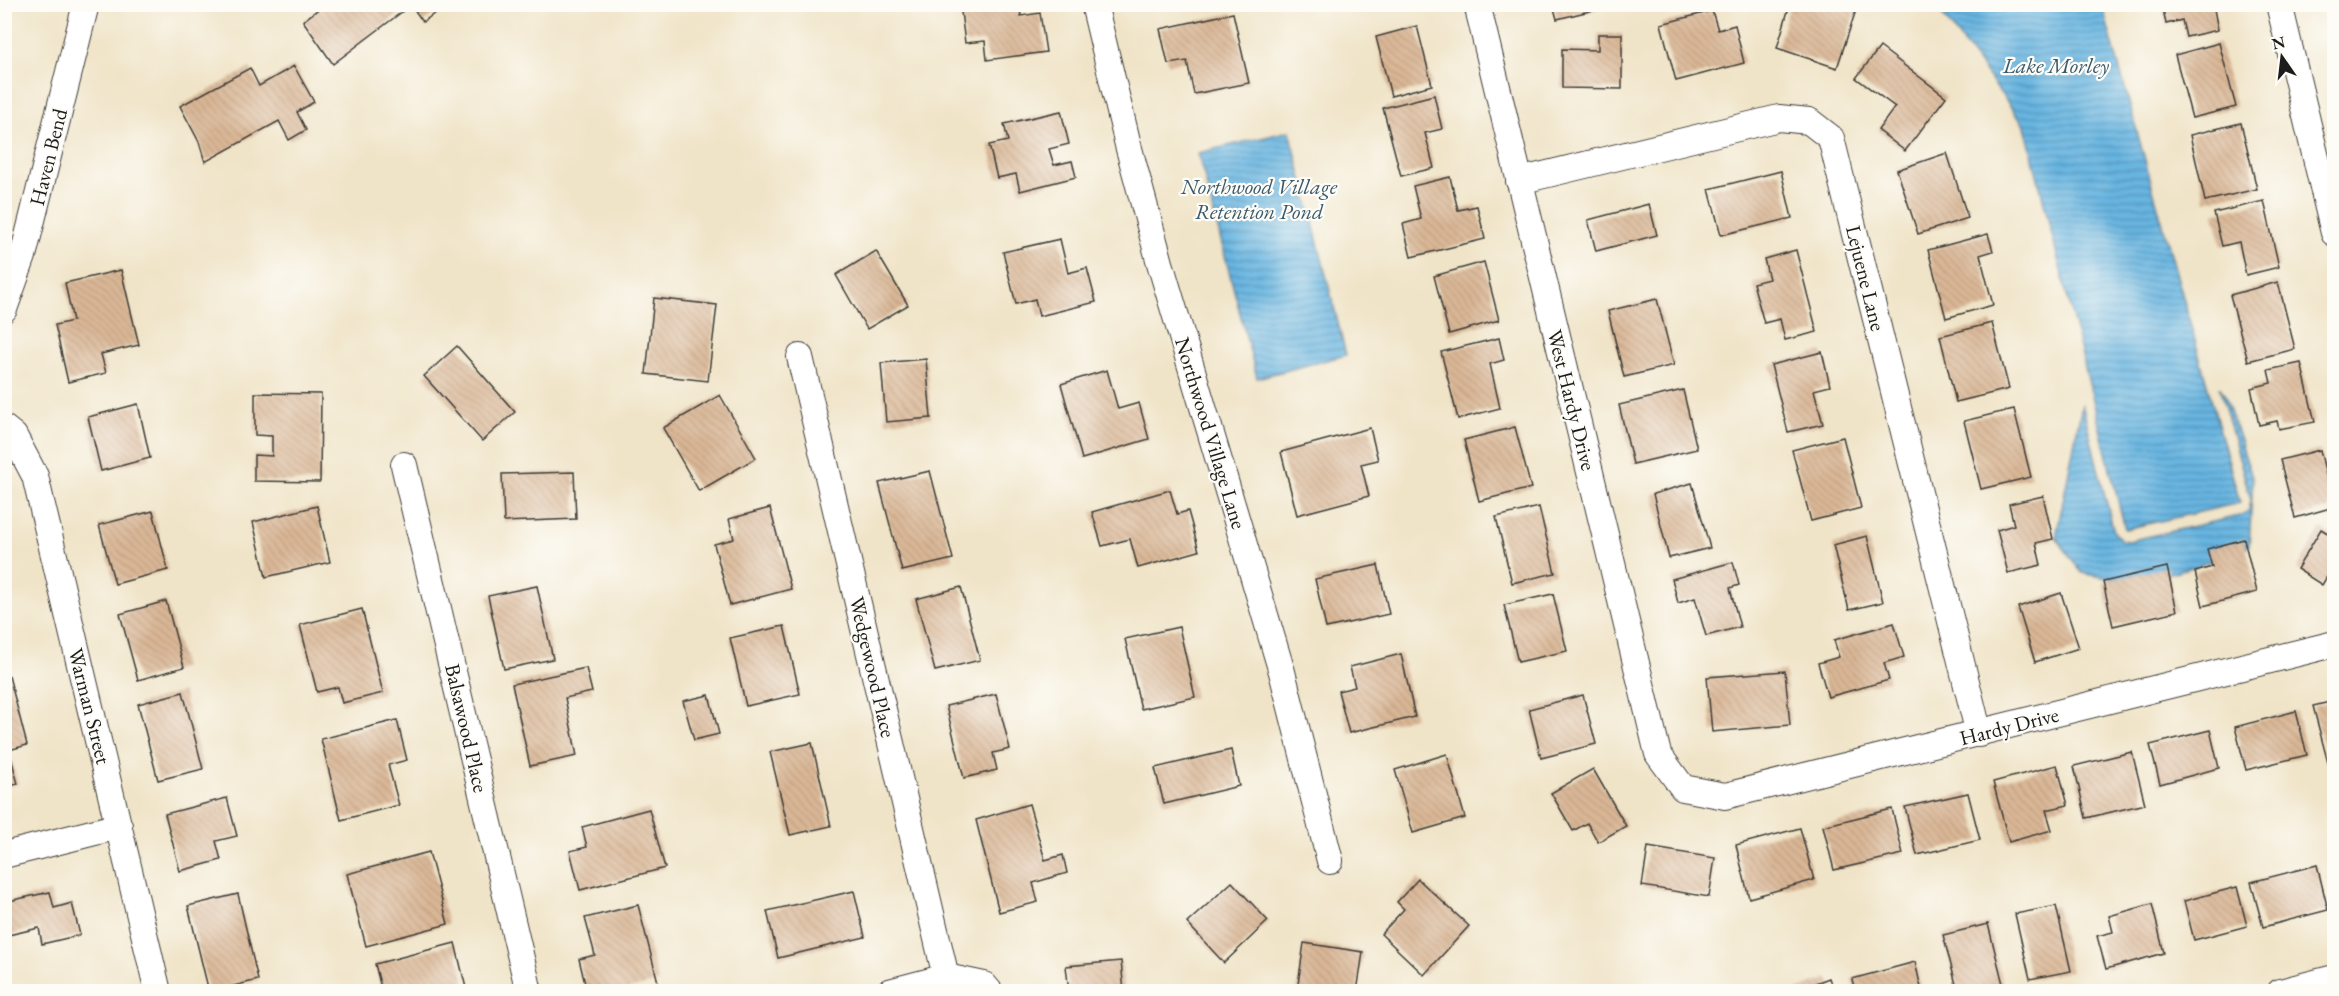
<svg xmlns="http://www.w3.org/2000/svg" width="2339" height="996" viewBox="0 0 2339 996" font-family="'EB Garamond',serif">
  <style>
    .water { fill: url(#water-rules); stroke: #42687e; stroke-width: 1.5 }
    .building { fill: url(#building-back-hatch) }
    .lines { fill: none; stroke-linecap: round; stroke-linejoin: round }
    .street-casing { stroke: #3c3a36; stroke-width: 28 }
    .street { stroke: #fff; stroke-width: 26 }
    .labels { text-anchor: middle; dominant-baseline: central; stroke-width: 4.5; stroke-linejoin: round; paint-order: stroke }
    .street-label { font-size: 21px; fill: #1c1c1c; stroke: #fdfcf7 }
    .water-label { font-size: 22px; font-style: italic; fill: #3a596b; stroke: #fdfcf7 }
  </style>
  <defs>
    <pattern id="water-rules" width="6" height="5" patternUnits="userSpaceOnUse" patternTransform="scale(1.5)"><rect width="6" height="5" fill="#67b5e1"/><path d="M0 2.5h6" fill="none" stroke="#5492b6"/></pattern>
    <pattern id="building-back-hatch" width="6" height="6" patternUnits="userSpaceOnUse" patternTransform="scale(1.5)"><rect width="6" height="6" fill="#dab796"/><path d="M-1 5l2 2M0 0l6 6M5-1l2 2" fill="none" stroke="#ba9d81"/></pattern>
  </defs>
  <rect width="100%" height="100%" fill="#fdfcf7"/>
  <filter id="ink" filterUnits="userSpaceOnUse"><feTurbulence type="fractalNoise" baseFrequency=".0167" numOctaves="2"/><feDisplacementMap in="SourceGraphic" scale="12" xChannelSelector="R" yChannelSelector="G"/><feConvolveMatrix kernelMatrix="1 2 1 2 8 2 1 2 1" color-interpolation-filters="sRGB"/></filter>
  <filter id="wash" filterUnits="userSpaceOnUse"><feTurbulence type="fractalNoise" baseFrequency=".008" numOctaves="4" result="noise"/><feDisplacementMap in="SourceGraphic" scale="24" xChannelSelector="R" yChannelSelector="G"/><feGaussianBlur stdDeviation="1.35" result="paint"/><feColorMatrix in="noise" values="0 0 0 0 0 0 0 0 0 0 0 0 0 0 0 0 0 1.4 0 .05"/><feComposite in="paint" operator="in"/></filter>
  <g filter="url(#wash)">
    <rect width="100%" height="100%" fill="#f0e4c8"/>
    <g class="water">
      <polygon points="1935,5 2102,5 2240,503 2125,529 2025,126"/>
      <polygon points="1290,131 1346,355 1257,378 1198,153"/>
      <path d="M2219,386L2225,395L2253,480L2249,546C2211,564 2165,577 2123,579C2110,580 2095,575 2082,573L2056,537L2082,404L2114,532L2121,540L2128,541L2243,515L2249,511L2251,500Z"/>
    </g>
    <g id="blocks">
      <g class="building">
        <polygon points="325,4 447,4 423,22 411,5 333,64 303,21"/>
        <polygon points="960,4 1019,4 1021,16 1040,13 1046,52 987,60 985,41 965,43"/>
        <polygon points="1790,4 1837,4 1856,10 1837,68 1777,48"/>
        <polygon points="2162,4 2213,4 2218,30 2186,37 2182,20 2166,24"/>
        <polygon points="1553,5 1597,5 1598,9 1557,19"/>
        <polygon points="4,6 10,8 5,26 4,26"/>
        <polygon points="1712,11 1718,30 1735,25 1744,63 1676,81 1661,24"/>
        <polygon points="1233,13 1249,83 1194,94 1187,61 1168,64 1160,29"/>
        <polygon points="1417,26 1432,85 1391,96 1376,37"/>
        <polygon points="1598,34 1622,34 1622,89 1562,88 1562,49 1598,50"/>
        <polygon points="2219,43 2236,107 2192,118 2175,55"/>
        <polygon points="1880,47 1946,97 1905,151 1878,130 1895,107 1856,78"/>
        <polygon points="294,66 314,102 297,112 306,130 289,140 279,121 205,162 199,142 180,106 250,68 259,86"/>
        <polygon points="1434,95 1442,129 1425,133 1434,168 1401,176 1383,108"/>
        <polygon points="1061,111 1069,144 1049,149 1054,165 1072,161 1076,177 1020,191 1016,174 997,178 989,145 1008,141 1004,124"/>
        <polygon points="2241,123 2257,189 2205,201 2190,135"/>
        <polygon points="1947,153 1968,218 1918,234 1897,170"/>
        <polygon points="1781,171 1792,218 1721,235 1709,189"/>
        <polygon points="1450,177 1458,210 1477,206 1485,239 1411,257 1403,224 1421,219 1413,186"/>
        <polygon points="2264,201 2279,267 2246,275 2239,242 2222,246 2214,213"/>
        <polygon points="1649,204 1657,235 1596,251 1588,220"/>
        <polygon points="1988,234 1993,251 1980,255 1993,305 1946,318 1928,250"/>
        <polygon points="1060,239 1068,273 1087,268 1096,302 1039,316 1035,299 1016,304 1003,252"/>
        <polygon points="1796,250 1817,332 1785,340 1780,319 1764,323 1753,283 1769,279 1764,259"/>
        <polygon points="876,251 908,305 867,329 836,275"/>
        <polygon points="1484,262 1499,320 1449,334 1434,276"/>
        <polygon points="121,270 139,345 101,354 106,373 68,382 55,325 73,321 65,283"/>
        <polygon points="2278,282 2295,349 2248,361 2230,295"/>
        <polygon points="654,298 717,305 708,381 646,374"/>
        <polygon points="1657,299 1674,365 1624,377 1608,311"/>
        <polygon points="1992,323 2009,389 1956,402 1940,336"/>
        <polygon points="1499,338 1504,360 1490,364 1500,408 1458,419 1441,352"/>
        <polygon points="457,346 515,412 482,441 424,376"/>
        <polygon points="1822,352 1830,386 1814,390 1823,424 1788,432 1771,365"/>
        <polygon points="926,359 931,418 886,422 881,363"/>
        <polygon points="2301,363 2315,422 2279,429 2277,421 2259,425 2251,388 2271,383 2268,370"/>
        <polygon points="1107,370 1118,409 1139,403 1149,439 1082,459 1061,384"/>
        <polygon points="1683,390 1697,449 1633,464 1619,405"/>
        <polygon points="255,393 321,394 320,482 254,481 254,455 272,456 272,436 255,435"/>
        <polygon points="720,395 756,458 699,491 663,428"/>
        <polygon points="138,404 150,458 101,471 88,417"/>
        <polygon points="2014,409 2031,477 1981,489 1964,421"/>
        <polygon points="1515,427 1531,488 1479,501 1464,440"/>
        <polygon points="1370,428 1378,460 1361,464 1369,496 1297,515 1281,452"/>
        <polygon points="1843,437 1861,508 1811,521 1792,450"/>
        <polygon points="2320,450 2334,507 2295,518 2280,460"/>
        <polygon points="930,471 953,559 902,571 879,483"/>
        <polygon points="574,472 576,519 504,522 502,474"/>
        <polygon points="1692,483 1710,548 1669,558 1653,494"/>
        <polygon points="1170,490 1177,514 1188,511 1199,551 1138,568 1130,539 1102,546 1092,512"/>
        <polygon points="2043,496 2053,539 2036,543 2041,565 2008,573 1997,530 2014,525 2009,504"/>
        <polygon points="317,506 330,562 266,577 253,522"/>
        <polygon points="1539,507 1555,573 1512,583 1496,517"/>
        <polygon points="770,508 791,589 730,605 714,544 734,539 729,519"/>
        <polygon points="153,511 168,570 115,584 99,525"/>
        <polygon points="2321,529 2334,537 2334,565 2322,585 2297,569"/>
        <polygon points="1867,536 1883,602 1849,610 1833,545"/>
        <polygon points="2244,539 2257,592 2203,606 2195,572 2212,567 2207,549"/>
        <polygon points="1733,562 1739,585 1730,588 1740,627 1706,636 1695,598 1678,603 1672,579"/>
        <polygon points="1378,565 1389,614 1326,628 1315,579"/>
        <polygon points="2167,567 2177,611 2113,626 2103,582"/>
        <polygon points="537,586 553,659 504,669 488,596"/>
        <polygon points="961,587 980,660 935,671 916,599"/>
        <polygon points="2061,593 2079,648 2035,662 2018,607"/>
        <polygon points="1553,594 1567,651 1518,662 1504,605"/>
        <polygon points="166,601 184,667 138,680 120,614"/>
        <polygon points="362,609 383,693 342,703 338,687 317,692 300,625"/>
        <polygon points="1894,623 1904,657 1884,663 1889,680 1828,697 1818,663 1839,657 1834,640"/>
        <polygon points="784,626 800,694 746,706 730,638"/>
        <polygon points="1179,627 1195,697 1141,709 1125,639"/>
        <polygon points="1401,654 1415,717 1349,733 1338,691 1355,687 1350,667"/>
        <polygon points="586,668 592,692 565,698 577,756 530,766 512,684"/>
        <polygon points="1785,671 1790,725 1712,732 1707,677"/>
        <polygon points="9,676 27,745 9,750 18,784 4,787 4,677"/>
        <polygon points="183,692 203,769 158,780 138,704"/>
        <polygon points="996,694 1010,749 993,753 997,770 964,778 946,706"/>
        <polygon points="709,695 719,734 694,740 683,701"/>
        <polygon points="1583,695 1596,744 1541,758 1529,709"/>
        <polygon points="2334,701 2334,762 2328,763 2313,706"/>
        <polygon points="2296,711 2307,755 2246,770 2235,727"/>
        <polygon points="397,720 407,760 388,765 399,805 341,820 321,739"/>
        <polygon points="2210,730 2219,768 2160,784 2150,745"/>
        <polygon points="812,743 831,826 790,835 770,752"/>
        <polygon points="1231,750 1239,786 1164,804 1155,768"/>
        <polygon points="2132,752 2145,804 2086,818 2074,766"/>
        <polygon points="1447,754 1465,818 1413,833 1395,770"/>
        <polygon points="2057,765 2068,805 2046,810 2052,830 2009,842 1993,782"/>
        <polygon points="1593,769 1626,826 1598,842 1587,823 1573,831 1551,793"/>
        <polygon points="1968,793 1980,840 1917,855 1905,807"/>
        <polygon points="227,798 237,836 216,841 221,860 180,871 165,814"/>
        <polygon points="1029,804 1045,860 1063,855 1067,873 1033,883 1038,902 999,912 976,820"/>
        <polygon points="649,809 665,868 580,890 570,851 587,847 582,827"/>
        <polygon points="1892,809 1903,854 1834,870 1823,826"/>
        <polygon points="1800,828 1814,880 1749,898 1736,845"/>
        <polygon points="1648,847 1715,858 1709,897 1642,886"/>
        <polygon points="429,852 448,924 366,946 347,874"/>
        <polygon points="2317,865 2328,910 2263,927 2251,882"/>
        <polygon points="1418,879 1469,926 1424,975 1381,934 1404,909 1397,902"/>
        <polygon points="1232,882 1268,921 1224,963 1187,923"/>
        <polygon points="2237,887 2247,926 2194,940 2184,901"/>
        <polygon points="854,891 865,937 778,958 767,911"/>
        <polygon points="50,892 54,908 72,903 80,935 42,944 39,928 4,936 4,902"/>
        <polygon points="238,894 258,980 209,992 188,906"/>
        <polygon points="2152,904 2164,953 2106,969 2097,936 2113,932 2109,916"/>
        <polygon points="638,905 658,982 618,992 587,992 579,959 595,955 585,918"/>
        <polygon points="2056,906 2071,971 2030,979 2015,914"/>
        <polygon points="1988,924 2005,992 1958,992 1943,935"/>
        <polygon points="455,943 467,992 382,992 375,964"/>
        <polygon points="1304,943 1363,952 1357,992 1297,991"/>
        <polygon points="1121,961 1124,992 1069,992 1066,966"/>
        <polygon points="1915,962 1922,992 1855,992 1852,979"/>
        <polygon points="1829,978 1834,992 1794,992 1794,991"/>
      </g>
    </g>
  </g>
  <g filter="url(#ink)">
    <use href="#blocks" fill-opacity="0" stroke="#3c3a36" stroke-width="1.5"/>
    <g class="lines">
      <defs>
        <g id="street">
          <polyline points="1094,4 1128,145 1160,263 1282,672 1330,861"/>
          <polyline points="1477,4 1658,754 1683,788 1725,796 2334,644"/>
          <polyline points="2279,4 2334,233"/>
          <polyline points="1519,181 1779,118 1809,121 1831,138 1979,734"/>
          <polyline points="4,309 23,256 86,4"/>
          <polyline points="800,357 946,977"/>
          <polyline points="4,428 14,436 35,476 158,992"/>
          <polyline points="404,465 529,992"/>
          <polyline points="4,855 119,826"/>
          <polyline points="889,992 946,977 984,985 990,992"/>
          <polyline points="2280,992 2334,978"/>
        </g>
      </defs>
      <use href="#street" class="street-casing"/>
      <use href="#street" class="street"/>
    </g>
  </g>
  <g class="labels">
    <g class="street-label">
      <text transform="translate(48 157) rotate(-76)">Haven Bend</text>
      <text transform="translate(1866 278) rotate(76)">Lejuene Lane</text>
      <text transform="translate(1572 400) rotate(76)">West Hardy Drive</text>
      <text transform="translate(1211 433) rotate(73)">Northwood Village Lane</text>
      <text transform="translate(873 667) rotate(77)">Wedgewood Place</text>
      <text transform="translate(90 706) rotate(76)">Warman Street</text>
      <text transform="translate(2009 726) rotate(-14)">Hardy Drive</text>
      <text transform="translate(467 728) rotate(77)">Balsawood Place</text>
    </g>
    <g class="water-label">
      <text x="2056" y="65">Lake Morley</text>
      <text x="1259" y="186">Northwood Village<tspan x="1259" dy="25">Retention Pond</tspan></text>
    </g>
  </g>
  <rect width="2339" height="996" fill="none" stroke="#fdfcf7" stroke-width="24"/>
  <g transform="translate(2282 57) rotate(346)" stroke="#fdfcf7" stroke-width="4.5" paint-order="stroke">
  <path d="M0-4.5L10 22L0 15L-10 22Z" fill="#1c1c1c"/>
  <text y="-9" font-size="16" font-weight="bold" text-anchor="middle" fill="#1c1c1c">N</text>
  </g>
</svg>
